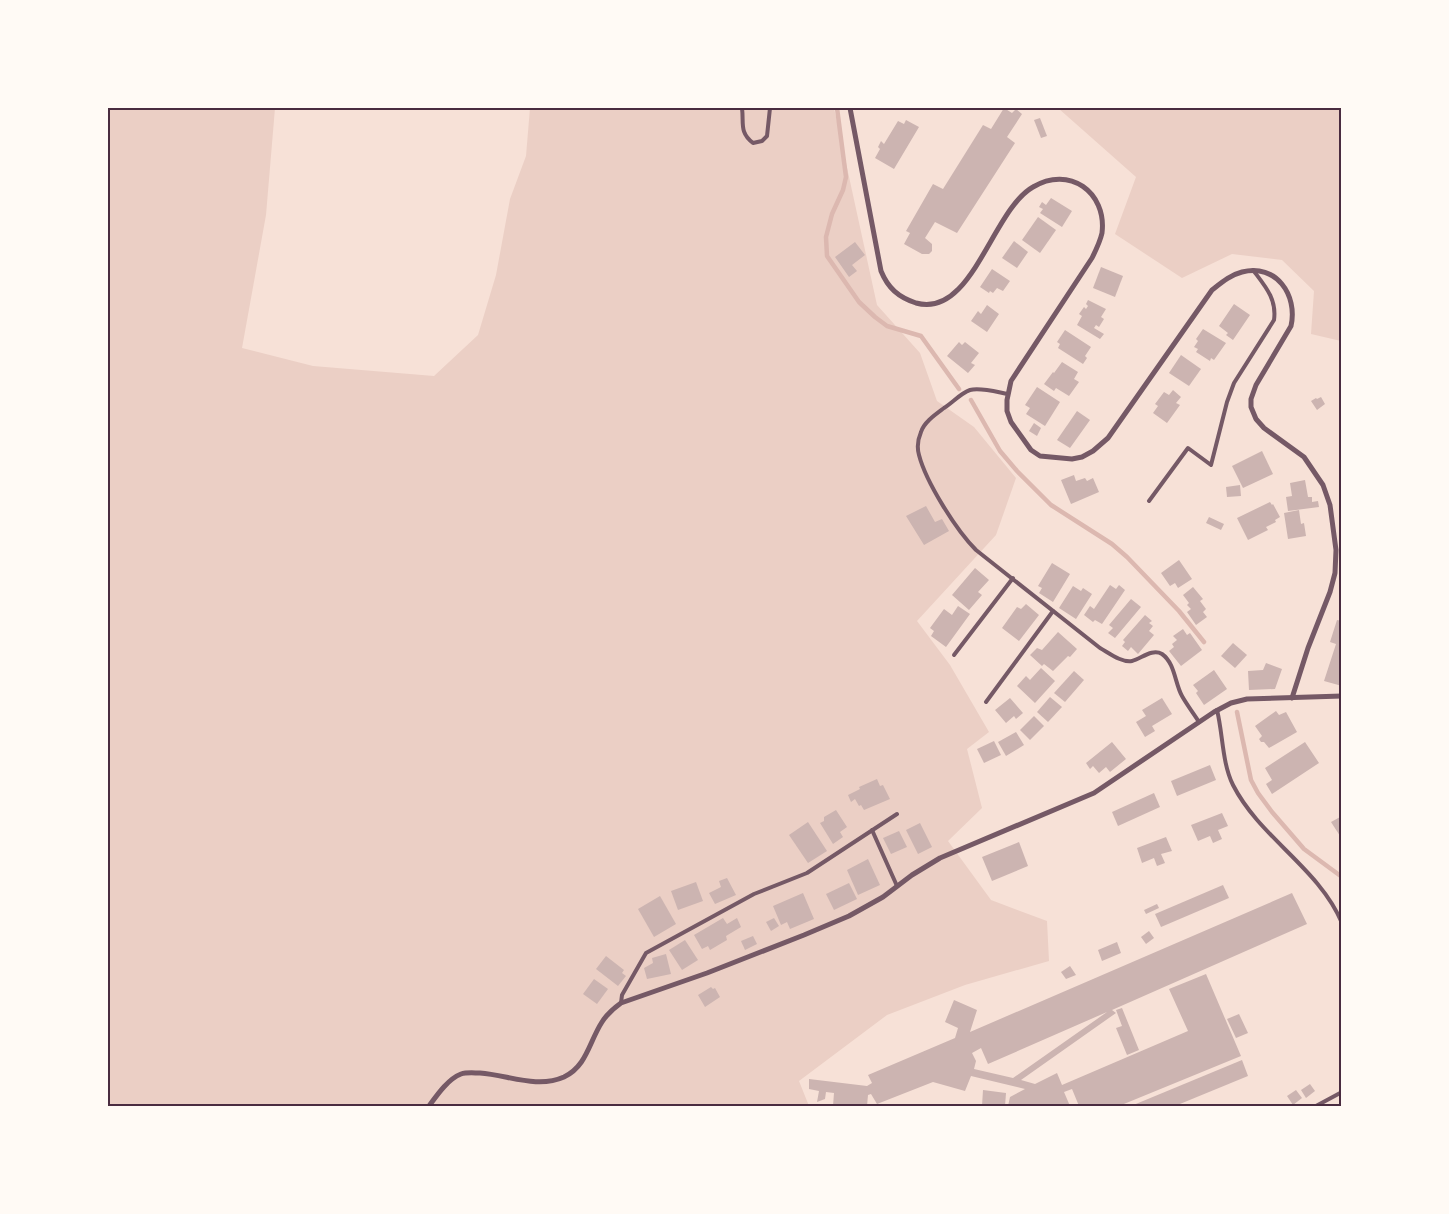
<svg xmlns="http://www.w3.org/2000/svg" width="1449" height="1214" viewBox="0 0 1449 1214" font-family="Rubik,sans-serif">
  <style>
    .green { fill: #ebcfc5 }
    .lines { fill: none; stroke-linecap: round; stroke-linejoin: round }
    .stream { stroke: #dcb8b0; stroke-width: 4.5 }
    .building { fill: #ccb4b1; fill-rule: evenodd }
    .service { stroke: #755966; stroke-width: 4 }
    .minor { stroke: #755966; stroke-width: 5 }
    .neatline { fill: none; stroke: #4a2c40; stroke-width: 2 }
  </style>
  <rect width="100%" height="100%" fill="#f7e1d7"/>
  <g class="green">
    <polygon points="108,108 275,108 266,215 242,348 313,366 434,376 478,335 496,275 510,199 526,156 530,108 834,108 877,305 920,353 937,401 974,427 1016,478 996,535 917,621 950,665 989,732 967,749 982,808 948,841 991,900 1047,921 1049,961 965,985 887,1015 799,1081 809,1106 108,1106"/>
    <polygon points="1058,108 1341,108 1341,341 1311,334 1314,291 1282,260 1232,254 1182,278 1115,234 1136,177"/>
  </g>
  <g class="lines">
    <g class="stream">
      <polyline points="837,108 846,177 843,190 832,214 826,237 827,256 859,302 875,317 887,326 921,336 959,389"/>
      <polyline points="971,400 1000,451 1017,471 1051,505 1112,544 1127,557 1179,611 1204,642"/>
      <polyline points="1237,712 1251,780 1258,793 1272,812 1304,849 1342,877"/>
    </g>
  </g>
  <g class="building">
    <polygon points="1004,108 1012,113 1016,109 1022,114 1007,137 1015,143 957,233 935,222 925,238 932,244 932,251 929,254 922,254 904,244 910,233 906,231 933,184 943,189 983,125 991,129"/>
    <polygon points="1040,118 1047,136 1041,138 1034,120"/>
    <polygon points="906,120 919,127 894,169 875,158 880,149 878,147 881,141 884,144 898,121 904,124"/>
    <polygon points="1051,198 1072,211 1062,227 1040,213 1043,209 1039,207 1042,202 1046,205"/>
    <polygon points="1038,217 1056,230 1040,253 1022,240"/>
    <polygon points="1014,241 1028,252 1017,268 1002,258"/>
    <polygon points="855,242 865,255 852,265 857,271 849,277 835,257"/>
    <polygon points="1101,267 1123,276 1115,297 1093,288"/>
    <polygon points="992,269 1010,281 1003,291 997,288 993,293 990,291 989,293 980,287"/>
    <polygon points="1088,300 1106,309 1101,317 1104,319 1099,327 1096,325 1094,328 1104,334 1100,339 1077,325 1082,316 1079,314 1084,307 1086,309 1088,306 1086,304"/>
    <polygon points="1234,304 1250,315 1233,340 1226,335 1228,333 1219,326"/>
    <polygon points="987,305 999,314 987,332 971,321 978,311 981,314"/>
    <polygon points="1203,329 1226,343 1214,360 1211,358 1210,361 1196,352 1198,349 1194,347 1198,341 1196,339"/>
    <polygon points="1065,330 1091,347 1085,356 1087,358 1083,364 1058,348 1060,344 1057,342"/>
    <polygon points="959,342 962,345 965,342 979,353 971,363 975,365 968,373 947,356"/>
    <polygon points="1181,355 1201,369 1189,386 1169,373"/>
    <polygon points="1062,362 1078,372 1074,379 1079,382 1069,396 1056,388 1054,391 1044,384 1053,372 1054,373"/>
    <polygon points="1037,387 1060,402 1045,426 1026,414 1030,408 1025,405"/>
    <polygon points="1173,390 1181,397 1176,403 1180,405 1167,423 1153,413 1158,406 1155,404 1164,392 1169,395"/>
    <polygon points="1321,397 1325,404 1317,410 1311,401 1316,398 1317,399"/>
    <polygon points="1077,411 1090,420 1070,448 1057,440"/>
    <polygon points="1034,423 1041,428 1037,436 1029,431"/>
    <polygon points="1262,451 1273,474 1243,488 1232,466"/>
    <polygon points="1074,475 1076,481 1085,478 1087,481 1093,478 1099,492 1071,504 1061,480"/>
    <polygon points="1305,480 1308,497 1312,497 1312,502 1318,501 1319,507 1288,511 1286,497 1292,496 1290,483"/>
    <polygon points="1240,485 1241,496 1227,497 1226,487"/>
    <polygon points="1270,502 1272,505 1273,504 1280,517 1275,520 1276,522 1266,527 1268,530 1248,540 1237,518"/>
    <polygon points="926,506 935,522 942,519 949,531 924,545 906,516"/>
    <polygon points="1299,510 1301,524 1304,523 1306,536 1288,539 1284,513"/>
    <polygon points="1209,517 1224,524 1221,530 1206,523"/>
    <polygon points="1179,560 1192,579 1178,588 1175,583 1170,586 1161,573"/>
    <polygon points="1052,563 1070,574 1053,602 1039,593 1042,588 1038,586"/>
    <polygon points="975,568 989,580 978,592 982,595 969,610 952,595"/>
    <polygon points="1110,585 1116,589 1119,585 1125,590 1102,624 1095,620 1093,622 1084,615 1090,606 1094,609"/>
    <polygon points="1073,586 1081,591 1083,588 1092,594 1076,619 1059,608"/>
    <polygon points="1193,587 1203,599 1200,601 1206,609 1203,612 1207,617 1196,625 1187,612 1191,609 1187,605 1189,603 1183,595"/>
    <polygon points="1131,599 1141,607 1115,638 1108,633 1113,628 1109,625"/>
    <polygon points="1026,604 1039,615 1019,641 1002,628 1017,607 1021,609"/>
    <polygon points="958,606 970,614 946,647 931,636 934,631 930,628 944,609 952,615"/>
    <polygon points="1145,615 1152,621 1149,623 1153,626 1149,631 1154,635 1138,654 1131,647 1128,651 1122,646 1125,642 1123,640"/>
    <polygon points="1337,620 1342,621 1342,686 1324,681 1336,644 1330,642"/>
    <polygon points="1183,629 1187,635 1190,633 1202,650 1181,666 1169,651 1174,647 1172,644 1177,640 1173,636"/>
    <polygon points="1058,632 1077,649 1070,657 1068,656 1053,671 1044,664 1042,666 1030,655 1037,648 1042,650"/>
    <polygon points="1233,643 1247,655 1235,668 1221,656"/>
    <polygon points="1266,663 1282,669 1275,689 1249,690 1248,671 1263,670"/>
    <polygon points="1041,668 1055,681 1035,703 1017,686 1026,676 1030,680"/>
    <polygon points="1214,670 1227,689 1204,705 1196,693 1198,691 1193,685"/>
    <polygon points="1074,671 1084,680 1065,702 1054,693"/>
    <polygon points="1050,697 1062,707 1048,722 1037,712"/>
    <polygon points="1010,698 1023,713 1016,719 1014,716 1006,723 995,710"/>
    <polygon points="1162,698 1172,714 1152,726 1155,731 1145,737 1136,722 1146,716 1142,710"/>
    <polygon points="1276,711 1279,715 1286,712 1297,732 1269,748 1264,742 1261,742 1259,739 1262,736 1255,726"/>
    <polygon points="1034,716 1044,726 1030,740 1020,730"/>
    <polygon points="1016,732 1024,745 1006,756 998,742"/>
    <polygon points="994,741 1001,755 984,763 977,749"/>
    <polygon points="1112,742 1126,759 1110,772 1106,767 1099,773 1093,766 1090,769 1086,763"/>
    <polygon points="1305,742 1319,763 1272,794 1266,784 1272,780 1265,768"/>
    <polygon points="1210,765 1216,780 1177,796 1171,781"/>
    <polygon points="877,779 880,786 883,785 890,799 864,810 861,805 859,806 855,799 851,802 848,795 860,789 859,787"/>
    <polygon points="1154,793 1160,807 1118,826 1112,812"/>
    <polygon points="836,810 847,827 840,832 843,837 833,844 820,823 824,821 824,817"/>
    <polygon points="1222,813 1228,826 1218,830 1222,839 1213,843 1210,836 1198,841 1191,825"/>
    <polygon points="1342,816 1342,839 1331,822"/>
    <polygon points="808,822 827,851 808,863 789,835"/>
    <polygon points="920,823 932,847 918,854 906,830"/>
    <polygon points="899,831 907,847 891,854 883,838"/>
    <polygon points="1166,837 1172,851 1161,854 1165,863 1157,866 1154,858 1142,863 1137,848"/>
    <polygon points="1019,842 1028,866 992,881 982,857"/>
    <polygon points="868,859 880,885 858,895 847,870"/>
    <polygon points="727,878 736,895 715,904 709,893 721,887 719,881"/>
    <polygon points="696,882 703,901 678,910 671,891"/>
    <polygon points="849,883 857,899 834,910 826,894"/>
    <polygon points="1223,885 1229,898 1161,927 1155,914"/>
    <polygon points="803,893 814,919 790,929 787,922 781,925 773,906"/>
    <path d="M1292,893L1307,924L1112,1010L1116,1013L1021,1080L1035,1084L1057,1073L1062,1085L1188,1031L1169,989L1206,974L1241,1056L1119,1106H1079L1072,1089L1064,1092L1070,1106H1008L1010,1097L1025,1089L971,1076L965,1091L933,1082L877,1104L871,1094L868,1095L867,1106H833L834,1093L826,1092L825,1099L817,1102L819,1091L809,1089V1079L867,1086L872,1083L868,1075L955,1038L958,1028L945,1022L954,1000L977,1010L970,1032ZM1107,1012L1013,1078L974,1069L976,1061L972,1053L981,1048L988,1064Z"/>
    <polygon points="660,896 676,924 654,937 638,909"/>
    <polygon points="1157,904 1159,908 1146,914 1144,910"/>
    <polygon points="723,918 727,924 737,918 741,927 726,936 727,940 710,950 708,946 702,949 694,935"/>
    <polygon points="774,918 779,926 771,931 766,922"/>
    <polygon points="1149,931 1154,938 1146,944 1141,937"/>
    <polygon points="753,936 757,944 745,950 741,941"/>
    <polygon points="685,940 698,960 682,970 669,950"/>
    <polygon points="1117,942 1121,953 1102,961 1098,950"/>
    <polygon points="666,954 671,974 647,979 644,968 653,963 652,958"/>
    <polygon points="606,956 624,970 622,973 626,976 618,986 596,969"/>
    <polygon points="1070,966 1076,975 1066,979 1061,972"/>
    <polygon points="594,979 608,989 597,1004 583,994"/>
    <polygon points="711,987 713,989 715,988 720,997 705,1007 698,995"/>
    <polygon points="1122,1008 1139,1050 1127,1055 1116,1028 1122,1026 1116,1010"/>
    <polygon points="1239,1014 1248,1033 1236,1038 1227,1019"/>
    <polygon points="1242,1060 1248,1076 1175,1106 1131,1106"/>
    <polygon points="1310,1084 1315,1091 1306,1098 1301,1090"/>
    <polygon points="983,1090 1006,1093 1005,1106 982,1106"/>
    <polygon points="1296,1090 1302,1098 1293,1105 1287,1096"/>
  </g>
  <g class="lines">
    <g class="service">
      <path d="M742,108C744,123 739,132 753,143L762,141L767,136L770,108"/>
      <path d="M1008,394C997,392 980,387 970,390C961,393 952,403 944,408C936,414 924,422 921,432C918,439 917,448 919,455C926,482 956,530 976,550L1100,648C1109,653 1122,663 1132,661C1141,659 1152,648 1162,654C1175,663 1175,684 1182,696C1187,705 1194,714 1199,722"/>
      <path d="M1149,501L1188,448L1211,465L1227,402L1234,383L1274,320C1277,299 1265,286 1253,270"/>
      <polyline points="954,655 1013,578"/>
      <polyline points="986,702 1053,611"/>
      <path d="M1217,710C1223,734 1222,763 1233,785C1260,838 1319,868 1342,923"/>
      <polyline points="872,830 897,886"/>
      <polyline points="621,1003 622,995 646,953 754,894 807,873 897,814"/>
      <polyline points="1316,1106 1342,1092"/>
    </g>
    <g class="minor">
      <path d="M850,108L881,271C888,288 898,297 916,303C972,319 992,210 1033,187C1069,165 1107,192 1102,233C1100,242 1096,250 1092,258L1011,381L1007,400V411L1011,422L1031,450L1040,456L1072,459L1082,457L1093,451L1108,438L1212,290C1221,283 1230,275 1242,272C1276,263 1298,295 1291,326L1256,385L1251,399V407L1256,419L1264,428L1304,457L1323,485L1330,505L1336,550L1335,573L1330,592L1308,648L1292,698"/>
      <path d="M429,1106C437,1095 448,1079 461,1074C467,1072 474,1073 480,1073C508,1075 537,1089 564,1077C587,1066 589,1042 602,1022C607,1014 614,1008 621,1003L707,973L804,935L849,916L883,897L912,875L940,858L1094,793L1214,712L1231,703L1247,699L1342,696"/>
    </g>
  </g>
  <rect width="1449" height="1214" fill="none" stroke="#fffaf5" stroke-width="218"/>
  <rect x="109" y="109" width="1231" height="996" class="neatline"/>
</svg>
